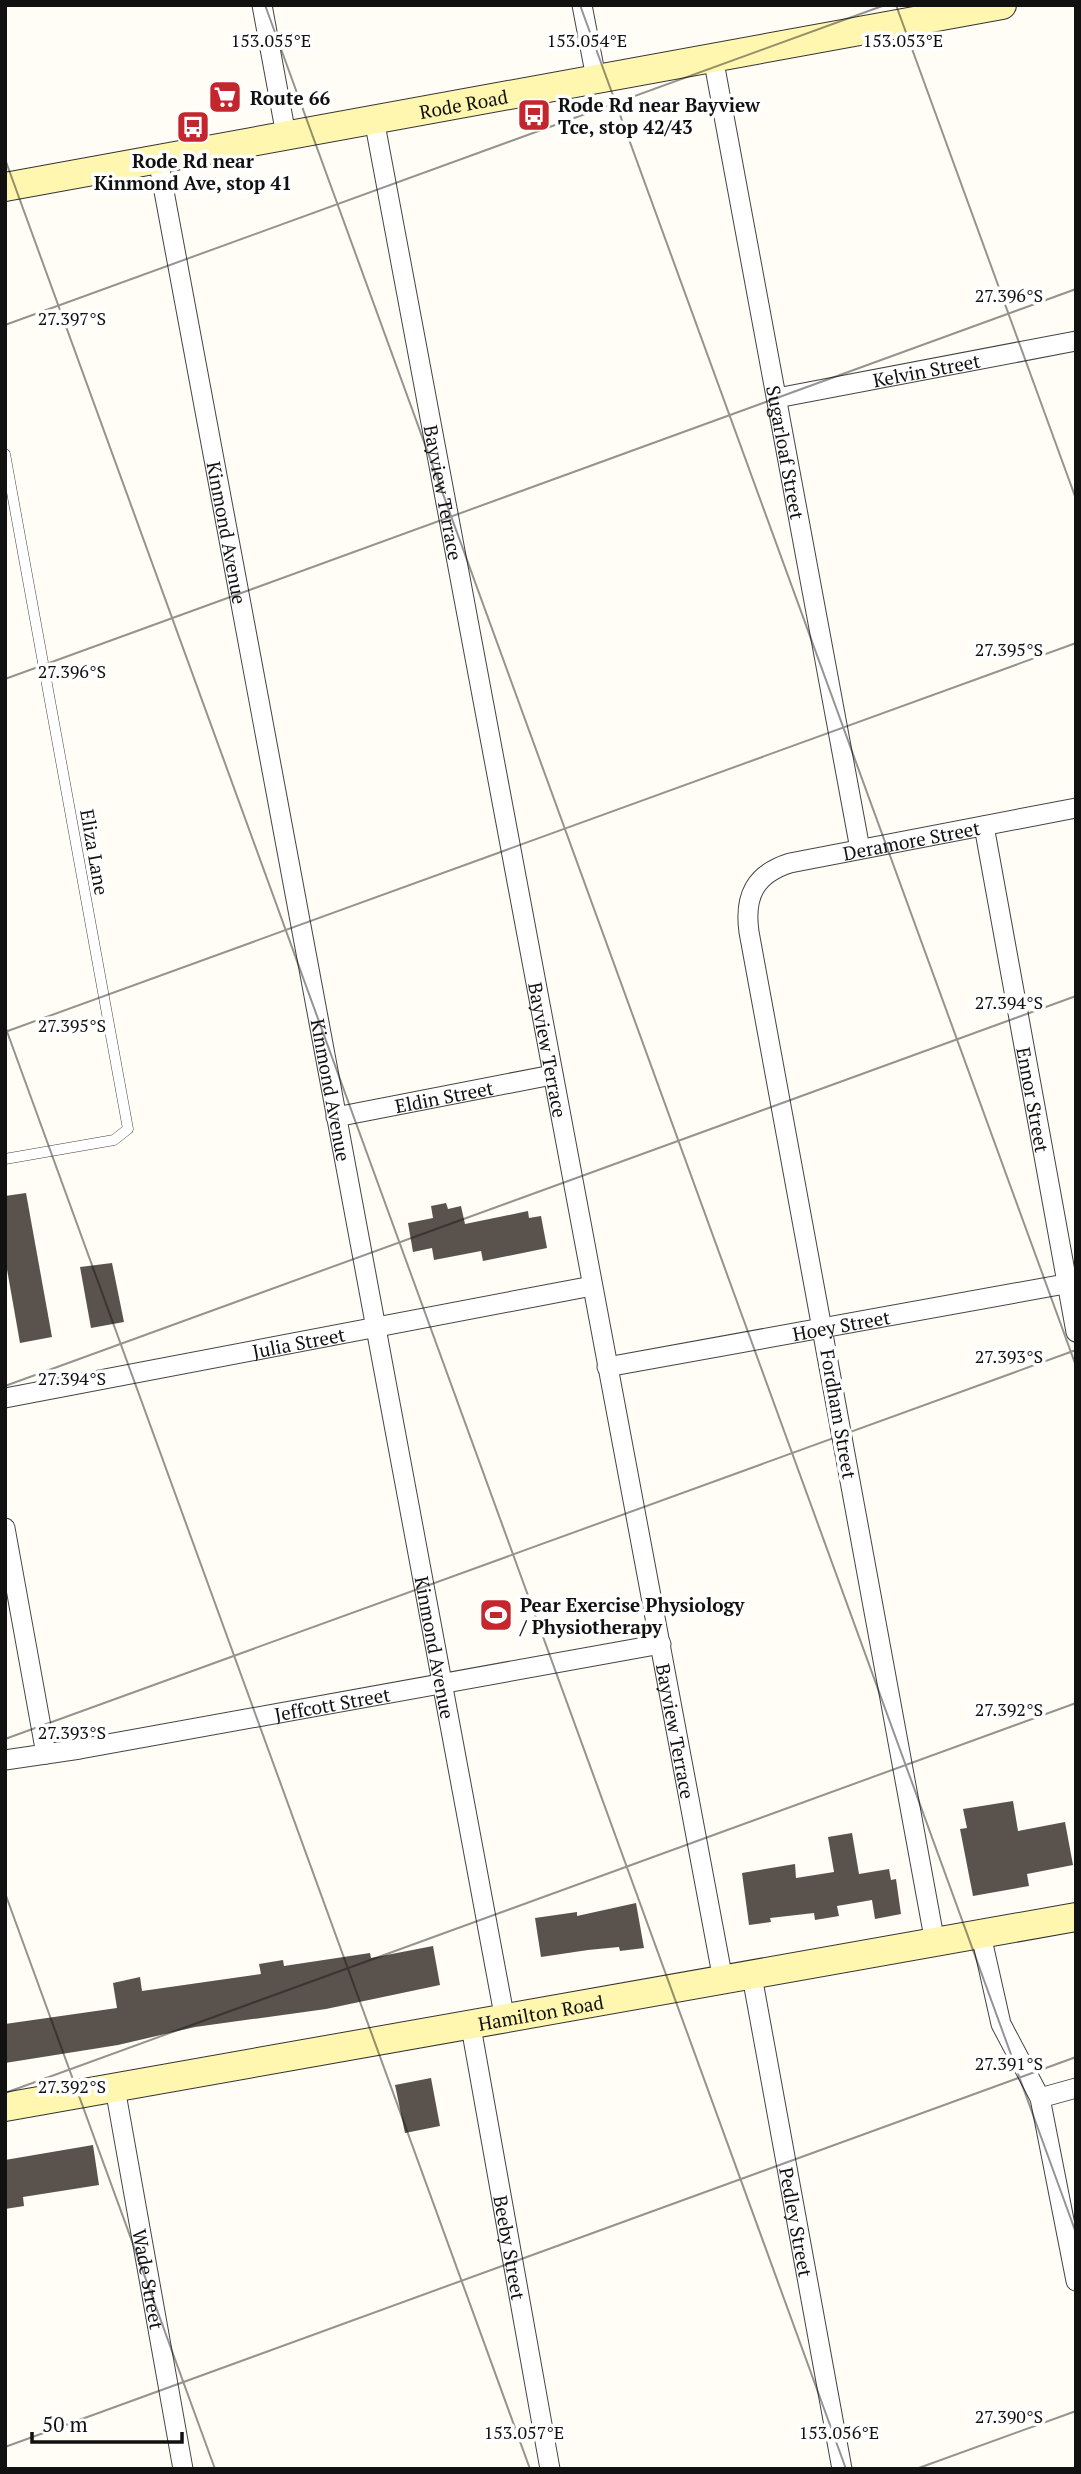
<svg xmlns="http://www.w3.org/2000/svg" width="1081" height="2474" viewBox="0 0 1081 2474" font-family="'PT Serif',serif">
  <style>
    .building { fill: #5a524d }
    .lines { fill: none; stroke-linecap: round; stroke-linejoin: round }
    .service-casing { stroke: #444; stroke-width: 11 }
    .minor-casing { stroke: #444; stroke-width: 21 }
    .secondary-casing { stroke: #333; stroke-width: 30 }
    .service { stroke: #fff; stroke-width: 10 }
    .minor { stroke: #fff; stroke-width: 19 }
    .secondary { stroke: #fff6b0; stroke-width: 28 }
    .ticks { fill: none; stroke: #111; stroke-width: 2; stroke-opacity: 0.45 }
    .labels { text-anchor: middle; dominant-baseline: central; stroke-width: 7; stroke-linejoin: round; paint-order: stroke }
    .poi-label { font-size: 19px; font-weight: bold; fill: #111; stroke: #fff; text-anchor: start }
    .street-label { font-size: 19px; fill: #111; stroke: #fff }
    .ticks-label { font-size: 18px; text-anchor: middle; fill: #111; stroke: #fff; stroke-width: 7; stroke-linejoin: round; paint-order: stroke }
  </style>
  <rect width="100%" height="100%" fill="#fffdf5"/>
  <g class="building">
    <polygon points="26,1193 52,1337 20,1343 5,1258 5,1196"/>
    <polygon points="446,1203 448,1209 461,1206 465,1224 528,1211 529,1218 541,1216 547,1248 483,1261 481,1251 434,1260 432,1248 413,1252 408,1223 433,1218 431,1206"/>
    <polygon points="112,1263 124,1322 91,1328 80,1267"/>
    <polygon points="1013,1801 1018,1831 1065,1822 1073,1865 1027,1874 1029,1886 973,1896 960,1829 967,1828 963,1809"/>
    <polygon points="852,1833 859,1874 889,1869 891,1880 896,1879 901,1914 875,1919 872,1900 837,1906 839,1916 815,1920 814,1913 770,1918 771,1922 749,1925 742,1873 795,1864 796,1878 834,1872 828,1837"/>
    <polygon points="636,1903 644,1948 620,1951 619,1947 588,1950 541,1957 535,1918 577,1912 577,1916"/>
    <polygon points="433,1946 440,1985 326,2009 195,2027 118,2045 5,2063 5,2024 117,2008 113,1983 140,1977 142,1991 261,1974 259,1964 283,1960 284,1966 370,1953 371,1958"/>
    <polygon points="431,2078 440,2126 405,2133 395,2085"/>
    <polygon points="93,2145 99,2185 23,2197 24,2206 5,2209 5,2160"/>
  </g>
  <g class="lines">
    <defs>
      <polyline id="service" points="5,454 128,1129 114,1140 5,1159"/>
      <g id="minor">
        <polyline points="262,5 286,135"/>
        <polyline points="582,5 596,78"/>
        <path id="s1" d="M713,57L860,849"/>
        <path id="s2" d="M374,119L723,1980"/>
        <path id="s3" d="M158,159L505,2020"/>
        <path id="s4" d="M777,398L1076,341"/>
        <path id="s5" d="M984,826L1076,1332"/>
        <path id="s6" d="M336,1117L552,1075"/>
        <path id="s7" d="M607,1367L1076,1282"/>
        <path id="s8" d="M5,1398L592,1286"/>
        <polyline points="5,1528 46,1754"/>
        <path id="s9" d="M5,1760L80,1749L661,1644"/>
        <polyline points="981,1935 1001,2024 1040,2098 1076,2281"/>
        <path id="s10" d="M935,1943L749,932C744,896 755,874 790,863L1076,808"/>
        <path id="s11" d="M752,1976L842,2469"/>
        <path id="s12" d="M471,2027L550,2469"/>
        <path id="s13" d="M115,2088L183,2469"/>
        <polyline points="1040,2098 1076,2088"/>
      </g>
      <g id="secondary">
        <path id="s14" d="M5,187L1002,5"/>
        <path id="s15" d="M5,2107L1076,1917"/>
      </g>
    </defs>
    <use href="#service" class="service-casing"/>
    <use href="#minor" class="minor-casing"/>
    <use href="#secondary" class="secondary-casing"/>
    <use href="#service" class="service"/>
    <use href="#minor" class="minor"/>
    <use href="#secondary" class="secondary"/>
  </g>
  <path class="ticks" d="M265,5L1076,2233M580,5L1076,1366M896,5L1076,499M5,159L846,2469M5,325L885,5M5,679L1076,289M5,1026L530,2469M5,1032L1076,643M5,1386L1076,996M5,1739L1076,1350M5,1893L215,2469M5,2093L1076,1703M5,2447L1076,2057M916,2469L1076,2411"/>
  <defs>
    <symbol id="supermarket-square" viewBox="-11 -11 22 22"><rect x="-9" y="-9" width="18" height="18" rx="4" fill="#c4262e" stroke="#fff"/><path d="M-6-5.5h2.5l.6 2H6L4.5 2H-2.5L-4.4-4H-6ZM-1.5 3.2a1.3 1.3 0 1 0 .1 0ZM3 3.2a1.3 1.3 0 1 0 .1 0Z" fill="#fff"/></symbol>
    <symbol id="bus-square" viewBox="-11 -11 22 22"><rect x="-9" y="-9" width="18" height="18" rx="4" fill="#c4262e" stroke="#fff"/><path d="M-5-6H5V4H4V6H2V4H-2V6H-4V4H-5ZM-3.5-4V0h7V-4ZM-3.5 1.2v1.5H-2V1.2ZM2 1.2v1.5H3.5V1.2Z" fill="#fff"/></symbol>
    <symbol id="stadium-square" viewBox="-11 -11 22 22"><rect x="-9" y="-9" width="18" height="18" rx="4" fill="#c4262e" stroke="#fff"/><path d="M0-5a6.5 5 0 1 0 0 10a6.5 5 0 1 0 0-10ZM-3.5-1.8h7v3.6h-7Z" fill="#fff"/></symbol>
  </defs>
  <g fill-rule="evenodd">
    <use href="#supermarket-square" x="206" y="78" width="38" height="38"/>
    <use href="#bus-square" x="515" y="96" width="38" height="38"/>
    <use href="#bus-square" x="174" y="108" width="38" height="38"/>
    <use href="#stadium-square" x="477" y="1596" width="38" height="38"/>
  </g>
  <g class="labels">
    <g class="poi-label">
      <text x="250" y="97">Route 66</text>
      <text x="558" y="104">Rode Rd near Bayview<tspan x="558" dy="22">Tce, stop 42/43</tspan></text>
      <text x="193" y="160" text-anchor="middle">Rode Rd near<tspan x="193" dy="22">Kinmond Ave, stop 41</tspan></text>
      <text x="520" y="1604">Pear Exercise Physiology<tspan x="520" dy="22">/ Physiotherapy</tspan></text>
    </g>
    <g class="street-label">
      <text stroke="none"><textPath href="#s14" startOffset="466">Rode Road</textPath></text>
      <text stroke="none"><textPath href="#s4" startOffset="152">Kelvin Street</textPath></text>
      <text stroke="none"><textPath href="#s1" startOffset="402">Sugarloaf Street</textPath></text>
      <text stroke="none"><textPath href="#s2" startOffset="380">Bayview Terrace</textPath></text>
      <text stroke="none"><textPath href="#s3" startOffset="380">Kinmond Avenue</textPath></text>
      <text stroke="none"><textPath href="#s10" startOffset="1241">Deramore Street</textPath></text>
      <text transform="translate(95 852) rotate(80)">Eliza Lane</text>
      <text stroke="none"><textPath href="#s2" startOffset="947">Bayview Terrace</textPath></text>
      <text stroke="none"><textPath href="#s3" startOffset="947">Kinmond Avenue</textPath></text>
      <text stroke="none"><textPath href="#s6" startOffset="110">Eldin Street</textPath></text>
      <text stroke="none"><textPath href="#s5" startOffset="278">Ennor Street</textPath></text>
      <text stroke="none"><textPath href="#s7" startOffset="238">Hoey Street</textPath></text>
      <text stroke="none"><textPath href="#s8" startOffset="299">Julia Street</textPath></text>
      <text transform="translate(839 1414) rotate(80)">Fordham Street</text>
      <text stroke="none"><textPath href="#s3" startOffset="1514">Kinmond Avenue</textPath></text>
      <text stroke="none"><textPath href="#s9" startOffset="332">Jeffcott Street</textPath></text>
      <text stroke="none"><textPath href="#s2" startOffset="1640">Bayview Terrace</textPath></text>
      <text stroke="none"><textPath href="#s15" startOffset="544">Hamilton Road</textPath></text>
      <text stroke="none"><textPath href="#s11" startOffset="250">Pedley Street</textPath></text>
      <text stroke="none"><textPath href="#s12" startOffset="224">Beeby Street</textPath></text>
      <text stroke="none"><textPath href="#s13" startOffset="194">Wade Street</textPath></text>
    </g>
  </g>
  <g class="ticks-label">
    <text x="271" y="47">153.055°E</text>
    <text x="587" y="47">153.054°E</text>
    <text x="903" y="47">153.053°E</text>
    <text x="1009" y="302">27.396°S</text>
    <text x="72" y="325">27.397°S</text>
    <text x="1009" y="656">27.395°S</text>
    <text x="72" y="678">27.396°S</text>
    <text x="1009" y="1009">27.394°S</text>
    <text x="72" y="1032">27.395°S</text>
    <text x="1009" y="1363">27.393°S</text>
    <text x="72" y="1385">27.394°S</text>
    <text x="1009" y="1716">27.392°S</text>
    <text x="72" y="1739">27.393°S</text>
    <text x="1009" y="2070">27.391°S</text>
    <text x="72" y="2093">27.392°S</text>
    <text x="1009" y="2423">27.390°S</text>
    <text x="524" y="2439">153.057°E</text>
    <text x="839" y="2439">153.056°E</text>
  </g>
  <rect width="1081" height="2474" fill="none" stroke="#111111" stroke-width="14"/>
  <path d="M32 2432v10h150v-10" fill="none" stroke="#111111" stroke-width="3.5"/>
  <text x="42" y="2432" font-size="21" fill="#111111" stroke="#ffffff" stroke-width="5" paint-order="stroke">50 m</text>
</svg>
